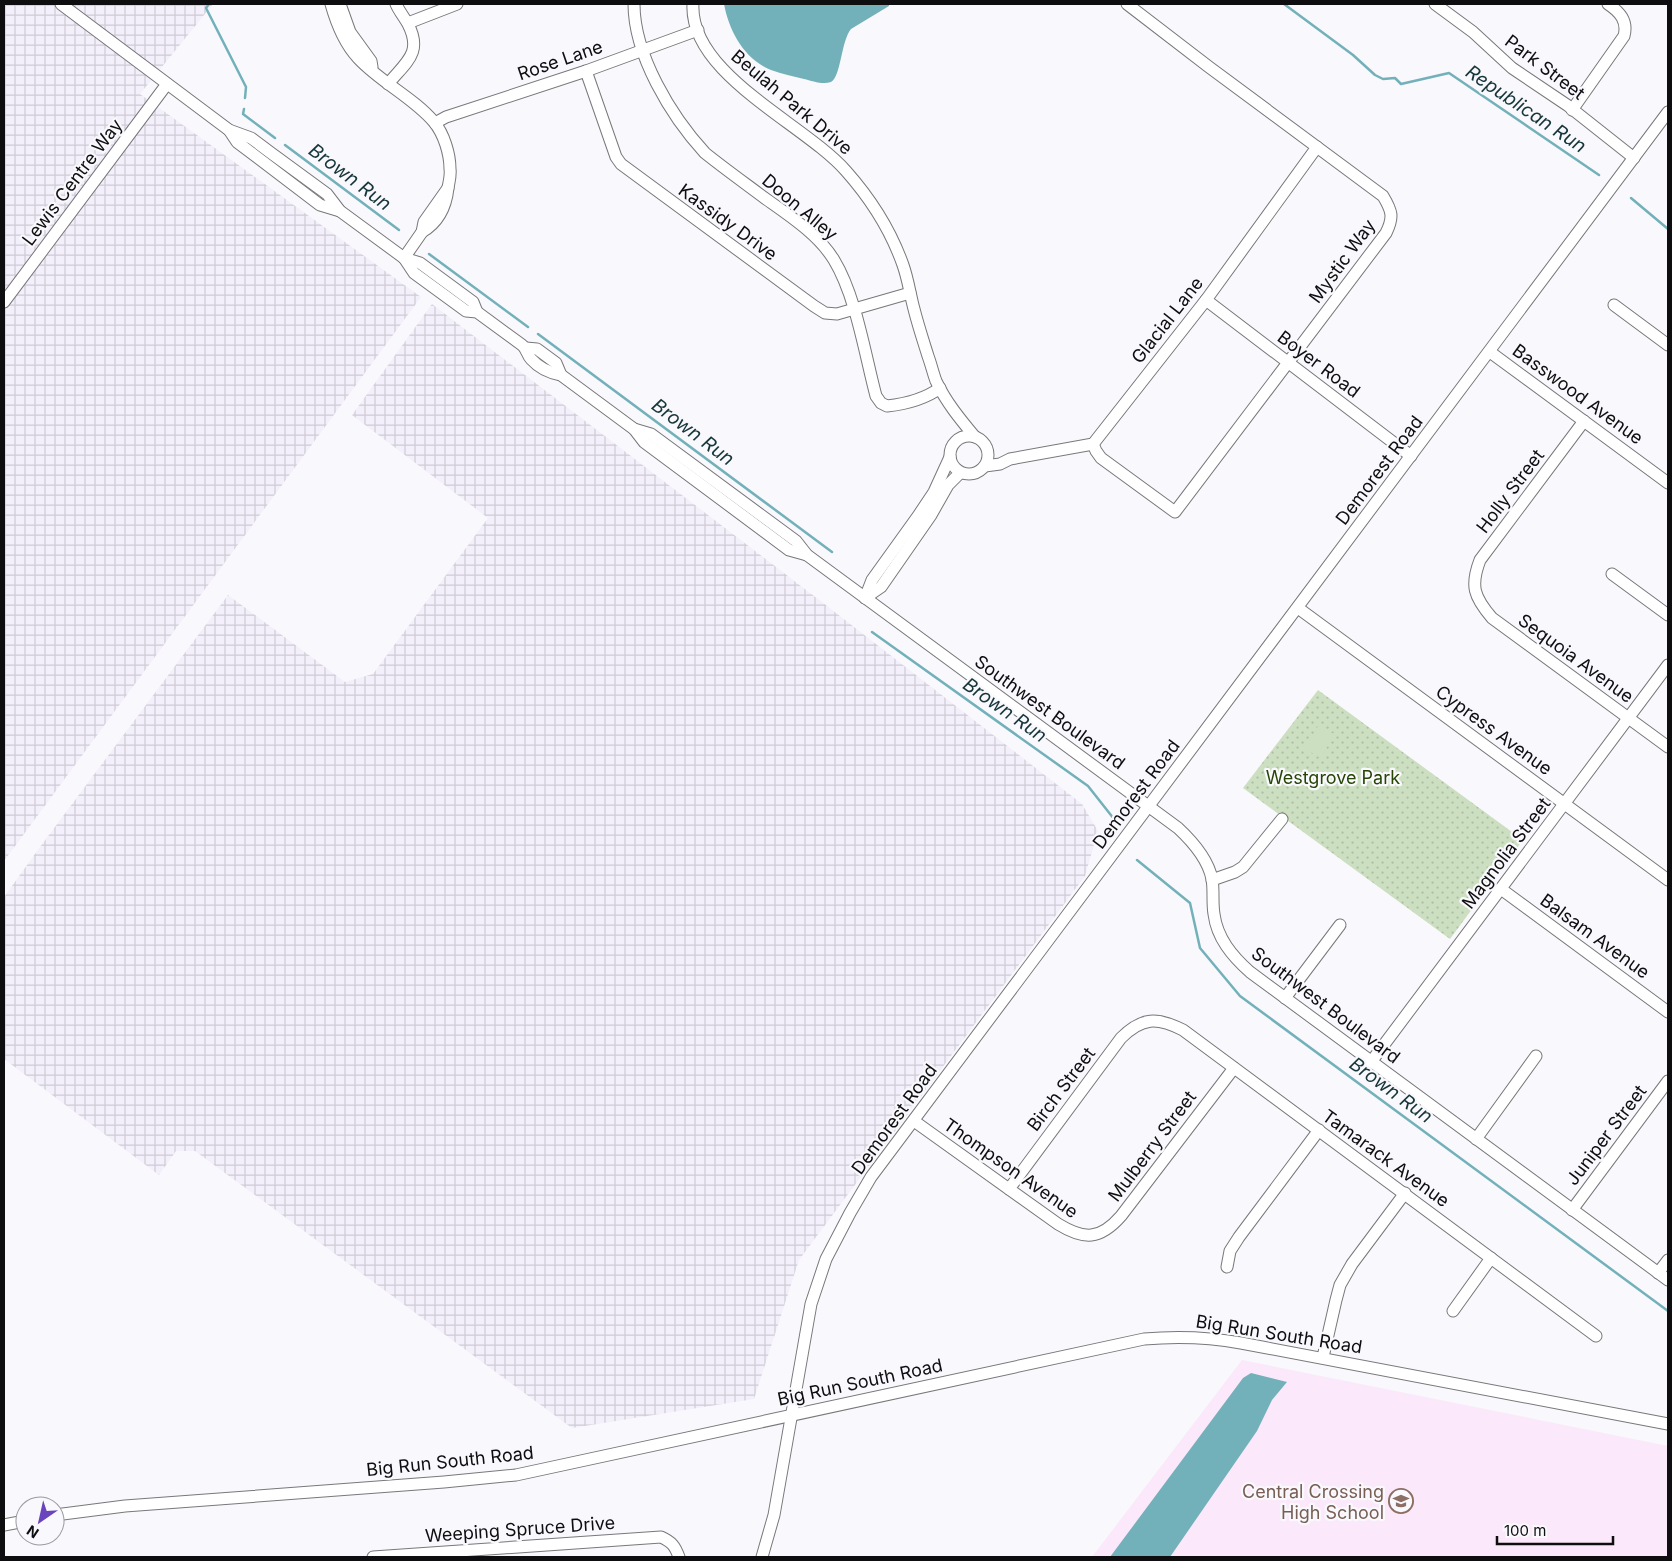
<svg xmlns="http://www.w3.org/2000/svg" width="1672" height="1561" viewBox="0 0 1672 1561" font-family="Inter,sans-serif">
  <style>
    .industrial { fill: url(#industrial-grid) }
    .education { fill: #fbe8fa }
    .grass { fill: url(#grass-dots) }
    .garden { fill: #ccdfc1 }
    .water { fill: #73b1ba }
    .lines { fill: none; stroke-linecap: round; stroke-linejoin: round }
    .stream { stroke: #73b1ba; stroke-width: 2.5 }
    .minor-casing { stroke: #78777a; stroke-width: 13 }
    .minor { stroke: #fff; stroke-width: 11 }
    .labels { text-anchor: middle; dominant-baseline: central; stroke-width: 4.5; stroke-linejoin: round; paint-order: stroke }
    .street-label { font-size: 18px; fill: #0e0d0f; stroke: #f9f8fc }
    .park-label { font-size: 18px; fill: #264505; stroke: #f9f8fc }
    .education-label { font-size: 18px; fill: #785e54; stroke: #f9f8fc; text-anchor: end }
    .water-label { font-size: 19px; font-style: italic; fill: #16363a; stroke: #f9f8fc }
  </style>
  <defs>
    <pattern id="industrial-grid" width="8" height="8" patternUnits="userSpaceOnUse" patternTransform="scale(1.25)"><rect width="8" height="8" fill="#f3effb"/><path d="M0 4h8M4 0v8" fill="none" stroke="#cfccd6"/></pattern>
    <pattern id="grass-dots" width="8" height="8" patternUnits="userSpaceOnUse" patternTransform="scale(1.25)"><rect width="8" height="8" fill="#ccdfc1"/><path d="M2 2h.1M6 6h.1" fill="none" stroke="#aebea5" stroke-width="1.8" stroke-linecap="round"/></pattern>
  </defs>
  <rect width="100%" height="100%" fill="#f9f8fc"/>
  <g class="industrial">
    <polygon points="4,4 213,4 140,94 421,297 4,861"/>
    <polygon points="432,304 827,606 1082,804 1098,831 1085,876 799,1260 754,1399 572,1428 195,1151 176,1151 159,1175 4,1059 4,897 40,847 228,595 345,682 373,674 488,518 352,415"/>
  </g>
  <polygon class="education" points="1242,1360 1668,1446 1668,1557 1092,1557"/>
  <polygon class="grass" points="1318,690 1523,840 1450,939 1243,788"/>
  <polygon class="garden" points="1318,726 1334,734 1321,758 1305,749"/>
  <g class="water">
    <path d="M724,4H889V6L851,29C841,41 841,77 831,82C823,85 812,81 804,79C793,76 782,74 771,70C744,59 729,31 724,4Z"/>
    <polygon points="1251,1373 1287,1382 1272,1400 1257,1431 1170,1557 1110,1557 1243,1378"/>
  </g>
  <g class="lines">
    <g class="stream">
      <polyline points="209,4 206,8 246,87 245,98"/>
      <polyline points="1284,4 1353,55 1375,75 1383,79 1395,78 1401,84 1449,73 1599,175"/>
      <polyline points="244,109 243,114 275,138"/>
      <polyline points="285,145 399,230"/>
      <polyline points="1631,198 1668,229"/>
      <polyline points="429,254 528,327"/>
      <polyline points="538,334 832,552"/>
      <polyline points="872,632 1088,786 1114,819"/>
      <polyline points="1137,860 1190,903 1200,948 1240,996 1668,1311"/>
    </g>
    <defs>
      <g id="minor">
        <path d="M61,4L229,130L251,138L271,153L327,194L340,211L404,258L414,273L466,311L477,312L522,345C527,349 527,355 531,359C539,368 550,373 561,375L634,429L644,442L789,550L807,555"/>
        <path d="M331,4C336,22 345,44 358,58C380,82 414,98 434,122C444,134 450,154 450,169C451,175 449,182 448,188C446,207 439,222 422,232"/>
        <polyline points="340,4 350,32 371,61 372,67"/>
        <path d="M634,4C634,55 671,116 705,153C725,169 746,184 766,199C790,216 819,235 834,260C856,296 865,355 876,396L881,403L887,406C905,404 925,399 940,388"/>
        <path d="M693,4C689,74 805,124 846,171C870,198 891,231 903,265C908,279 910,294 914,309C918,325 923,340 928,356C931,364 933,373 936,381C946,402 960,419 975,437"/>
        <polyline points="1435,4 1473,32 1512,68 1567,105 1634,158"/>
        <polyline points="408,23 457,4"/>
        <polyline points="586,71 616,157 621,164 814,306 825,313 837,314 910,293"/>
        <path d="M388,84C406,62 423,53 408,24C404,17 399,11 396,4"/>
        <path d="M1572,110L1624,36C1628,21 1620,12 1608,4"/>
        <polyline points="435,123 446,117 586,71 698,30"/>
        <polyline points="229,130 237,142 320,205 340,211"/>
        <polyline points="404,258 420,263 473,302 477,312"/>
        <polyline points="404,258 422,232 424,222 448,188"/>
        <polyline points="1206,300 1411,456"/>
        <polyline points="4,302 167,84"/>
        <polyline points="1614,305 1668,345"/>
        <polyline points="526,348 537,349 556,363 561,375"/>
        <polyline points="1490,352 1668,483"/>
        <path d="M1584,421L1480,560C1470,586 1474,597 1492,618L1668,747"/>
        <path d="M634,429L651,434L796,541L807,555L1178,828C1192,841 1208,859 1212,879C1214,890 1212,902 1214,914C1217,938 1232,956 1250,972L1668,1280"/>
        <circle cx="969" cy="455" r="19"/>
        <path d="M1093,444L1096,451L1101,458L1175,512L1386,233C1394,217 1392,211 1383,196L1209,67L1127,4"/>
        <polyline points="985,466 1000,464 1010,459 1093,444 1206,300 1317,147"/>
        <polyline points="1612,574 1668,615"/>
        <polyline points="865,598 872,580 918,516 934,492 950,457"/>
        <polyline points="865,598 881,587 931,515 948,485 960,473"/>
        <polyline points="1298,608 1668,880"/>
        <polyline points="1212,880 1235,872 1243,867 1282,819"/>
        <polyline points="1501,889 1668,1012"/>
        <polyline points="1285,998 1340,925"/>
        <polyline points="1371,1062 1668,665"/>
        <path d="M914,1121L1058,1224C1084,1240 1100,1240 1121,1216L1234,1068"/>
        <polyline points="1476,1139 1536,1056"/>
        <path d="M1009,1189L1121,1038C1142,1017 1157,1017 1183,1030L1596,1336"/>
        <polyline points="1572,1210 1668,1081"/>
        <polyline points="1227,1267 1230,1251 1239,1237 1319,1130"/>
        <polyline points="1658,1273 1668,1260"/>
        <polyline points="1453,1311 1491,1258"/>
        <polyline points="1323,1357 1336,1300 1340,1285 1352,1264 1405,1193"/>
        <path d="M55,1515L125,1506L444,1482L516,1475L1144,1339C1177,1336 1208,1337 1241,1343L1668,1424"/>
        <polyline points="4,1525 25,1521"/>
        <path d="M373,1557L661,1537C672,1542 675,1546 679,1557"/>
        <polyline points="762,1557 774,1515 811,1304 826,1259 850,1213 871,1177 1668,112"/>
      </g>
    </defs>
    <use href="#minor" class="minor-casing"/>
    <use href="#minor" class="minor"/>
  </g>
  <defs>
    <symbol id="school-ring" viewBox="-11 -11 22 22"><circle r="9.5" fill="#f9f8fc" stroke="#8d6e63" stroke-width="1.5"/><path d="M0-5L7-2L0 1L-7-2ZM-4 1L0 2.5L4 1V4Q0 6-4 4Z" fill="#8d6e63"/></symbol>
  </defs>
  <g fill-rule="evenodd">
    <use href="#school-ring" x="1387" y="1487" width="28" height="28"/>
  </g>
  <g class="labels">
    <g class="street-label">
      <text transform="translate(560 60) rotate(-19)">Rose Lane</text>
      <text transform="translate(1545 67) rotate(37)">Park Street</text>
      <text transform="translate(792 102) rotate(40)">Beulah Park Drive</text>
      <text transform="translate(72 182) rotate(-53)">Lewis Centre Way</text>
      <text transform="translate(800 207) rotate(40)">Doon Alley</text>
      <text transform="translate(728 222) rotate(36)">Kassidy Drive</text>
      <text transform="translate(1342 261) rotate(-54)">Mystic Way</text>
      <text transform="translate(1167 320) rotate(-52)">Glacial Lane</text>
      <text transform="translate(1319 364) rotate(37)">Boyer Road</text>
      <text transform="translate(1578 394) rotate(36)">Basswood Avenue</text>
      <text transform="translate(1379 470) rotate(-53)">Demorest Road</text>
      <text transform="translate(1510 491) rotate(-53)">Holly Street</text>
      <text transform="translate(1576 658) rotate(36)">Sequoia Avenue</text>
      <text transform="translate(1050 712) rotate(36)">Southwest Boulevard</text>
      <text transform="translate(1494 730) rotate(36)">Cypress Avenue</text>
      <text transform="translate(1136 794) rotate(-53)">Demorest Road</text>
      <text transform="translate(1506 853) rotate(-53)">Magnolia Street</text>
      <text transform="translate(1595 936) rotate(36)">Balsam Avenue</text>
      <text transform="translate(1326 1005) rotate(37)">Southwest Boulevard</text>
      <text transform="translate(1061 1089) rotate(-53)">Birch Street</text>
      <text transform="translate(894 1119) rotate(-54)">Demorest Road</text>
      <text transform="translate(1606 1135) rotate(-53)">Juniper Street</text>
      <text transform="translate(1152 1146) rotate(-53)">Mulberry Street</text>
      <text transform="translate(1386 1158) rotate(36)">Tamarack Avenue</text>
      <text transform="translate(1011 1168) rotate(35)">Thompson Avenue</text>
      <text transform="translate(1279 1334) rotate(9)">Big Run South Road</text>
      <text transform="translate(860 1382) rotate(-12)">Big Run South Road</text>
      <text transform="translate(450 1461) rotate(-6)">Big Run South Road</text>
      <text transform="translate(520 1529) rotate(-4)">Weeping Spruce Drive</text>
    </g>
    <g class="park-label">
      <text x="1333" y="777">Westgrove Park</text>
    </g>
    <g class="education-label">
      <text x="1384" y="1491">Central Crossing<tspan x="1384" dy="21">High School</tspan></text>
    </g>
    <g class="water-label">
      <text transform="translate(1526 109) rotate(34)">Republican Run</text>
      <text transform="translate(350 177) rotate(37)">Brown Run</text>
      <text transform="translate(693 432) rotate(37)">Brown Run</text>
      <text transform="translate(1005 710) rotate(35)">Brown Run</text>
      <text transform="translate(1391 1090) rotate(36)">Brown Run</text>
    </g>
  </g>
  <rect width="1672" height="1561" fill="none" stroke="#0e0d0f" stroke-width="10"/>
  <g transform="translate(40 1521) rotate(214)"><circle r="24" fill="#f9f8fc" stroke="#9b9a9d"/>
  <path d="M0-4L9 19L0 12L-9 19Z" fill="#6a44bd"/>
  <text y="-8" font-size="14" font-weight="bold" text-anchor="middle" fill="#0e0d0f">N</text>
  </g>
  <path d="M1497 1536v8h116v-8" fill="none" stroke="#0e0d0f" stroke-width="2.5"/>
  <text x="1504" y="1536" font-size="15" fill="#0e0d0f" stroke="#f9f8fc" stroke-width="4" paint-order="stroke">100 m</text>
</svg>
